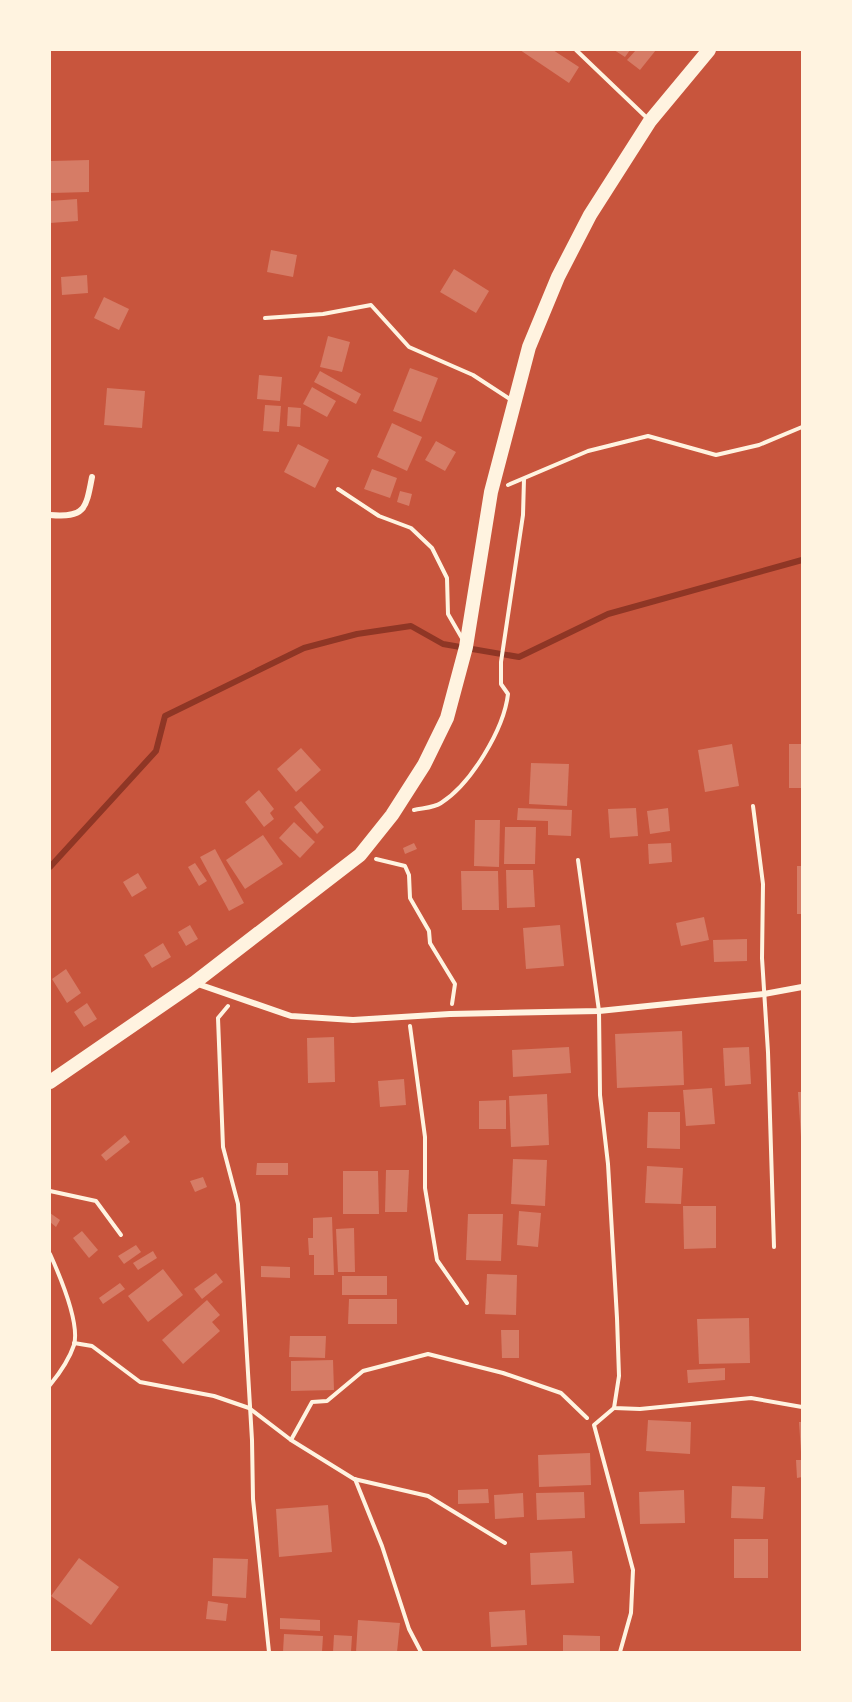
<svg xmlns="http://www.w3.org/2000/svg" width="852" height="1702" viewBox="0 0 852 1702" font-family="Quicksand,sans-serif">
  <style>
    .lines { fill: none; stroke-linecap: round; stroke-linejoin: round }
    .stream { stroke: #8f3625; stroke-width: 6 }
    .building { fill: #d67c66 }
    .path { stroke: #fff3e0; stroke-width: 4 }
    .service { stroke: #fff3e0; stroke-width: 4 }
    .minor { stroke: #fff3e0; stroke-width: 6 }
    .trunk { stroke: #fff3e0; stroke-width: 14 }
  </style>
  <rect width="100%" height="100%" fill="#c8553d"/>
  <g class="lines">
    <polyline class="stream" points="50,867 156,751 165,716 304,648 357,634 411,626 443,644 519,657 608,614 802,560"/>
  </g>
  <g class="building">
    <polygon points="520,50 553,50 579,67 569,83"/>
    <polygon points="614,50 630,50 625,57"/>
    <polygon points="636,50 656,50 640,70 627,60"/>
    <polygon points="89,160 89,192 51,193 51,161"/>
    <polygon points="77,199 78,221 50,223 50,201"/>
    <polygon points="271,250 297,255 293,277 267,272"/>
    <polygon points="454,269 489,291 476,313 440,292"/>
    <polygon points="87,275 88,293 62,295 61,277"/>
    <polygon points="104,297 129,309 119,330 94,318"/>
    <polygon points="328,336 350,342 342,372 320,367"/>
    <polygon points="410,368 438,378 421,422 393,411"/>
    <polygon points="320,371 361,394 356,404 314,382"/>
    <polygon points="259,375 282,377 280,401 257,399"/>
    <polygon points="312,387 336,401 327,417 303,404"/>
    <polygon points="107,388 145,391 142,428 104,425"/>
    <polygon points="265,405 281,406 279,432 263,431"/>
    <polygon points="288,407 301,408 300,427 287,426"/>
    <polygon points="392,423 422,437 407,471 377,457"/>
    <polygon points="436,441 456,452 445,471 425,460"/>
    <polygon points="298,444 329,460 315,488 284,472"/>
    <polygon points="372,469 397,478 390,498 364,489"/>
    <polygon points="400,491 412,494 409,506 397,502"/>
    <polygon points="732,744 739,786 705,792 698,750"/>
    <rect x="789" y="744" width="13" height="44"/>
    <polygon points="301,748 321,770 296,792 277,769"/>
    <polygon points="531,763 569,764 567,806 529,804"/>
    <polygon points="259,790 274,809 270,813 274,819 264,827 245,802"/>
    <polygon points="301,801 324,827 317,834 294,807"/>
    <polygon points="518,808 572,810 571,836 548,835 548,821 517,820"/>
    <polygon points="636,808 638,836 610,838 608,809"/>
    <polygon points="668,808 670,831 650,834 647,811"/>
    <polygon points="475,820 500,820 499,867 474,866"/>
    <polygon points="294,822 315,842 300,858 279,838"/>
    <polygon points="505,827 536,827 535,864 504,864"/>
    <polygon points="263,835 283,864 245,889 226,860"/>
    <polygon points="414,843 417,849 405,854 403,848"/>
    <polygon points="671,843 672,862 649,864 648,844"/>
    <polygon points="215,849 244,903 229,911 200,857"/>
    <polygon points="195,863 207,881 199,886 188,867"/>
    <rect x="797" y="866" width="5" height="48"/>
    <polygon points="506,870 533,870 535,907 507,908"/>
    <polygon points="461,871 498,871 499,910 462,910"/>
    <polygon points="138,873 147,888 132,897 123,882"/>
    <polygon points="704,917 709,940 681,946 676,923"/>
    <polygon points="190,925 198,939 186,946 178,932"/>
    <polygon points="560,925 564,966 526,969 523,928"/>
    <polygon points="747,939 747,961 714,962 713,940"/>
    <polygon points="163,943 171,957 152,968 144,955"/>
    <polygon points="66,969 81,993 67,1003 52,979"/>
    <polygon points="87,1003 97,1019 84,1027 74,1012"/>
    <polygon points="682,1031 684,1085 617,1088 615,1034"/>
    <polygon points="334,1037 335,1082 308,1083 307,1038"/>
    <polygon points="569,1047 571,1073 513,1077 512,1050"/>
    <polygon points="749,1047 751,1084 725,1086 723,1048"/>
    <polygon points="404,1079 406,1105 380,1107 378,1081"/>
    <polygon points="712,1088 715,1124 686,1126 683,1090"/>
    <polygon points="798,1092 802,1092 802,1137 801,1137"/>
    <polygon points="547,1094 549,1145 511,1147 509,1096"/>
    <polygon points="506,1100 506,1129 479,1129 479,1101"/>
    <polygon points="648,1112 680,1112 680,1149 647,1148"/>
    <polygon points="125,1135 130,1142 106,1161 101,1155"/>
    <polygon points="513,1159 547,1160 545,1206 511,1204"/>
    <polygon points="257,1163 288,1163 288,1175 256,1175"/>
    <polygon points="647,1166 683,1168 681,1204 645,1203"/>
    <polygon points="386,1170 409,1170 407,1212 385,1212"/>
    <polygon points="343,1171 378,1171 379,1214 343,1214"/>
    <polygon points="203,1177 207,1187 195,1192 190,1181"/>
    <polygon points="683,1206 716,1206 716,1248 684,1249"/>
    <polygon points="519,1211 541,1213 538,1247 517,1245"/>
    <polygon points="50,1213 60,1220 56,1227 50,1222"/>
    <polygon points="468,1214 503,1214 501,1261 466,1260"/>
    <polygon points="332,1217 334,1275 314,1275 314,1255 309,1255 308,1238 313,1238 313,1218"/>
    <polygon points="354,1228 355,1272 338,1272 336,1229"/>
    <polygon points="82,1231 98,1250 89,1258 73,1238"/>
    <polygon points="136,1245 141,1252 124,1264 118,1256"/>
    <polygon points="153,1251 157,1258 138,1270 133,1263"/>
    <polygon points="261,1266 290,1267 290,1278 261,1277"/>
    <polygon points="163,1269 183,1295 148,1322 128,1296"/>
    <polygon points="216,1273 223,1282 202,1299 194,1289"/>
    <polygon points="487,1274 517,1275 516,1315 485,1314"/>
    <rect x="342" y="1276" width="45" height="19"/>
    <polygon points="120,1283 125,1289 103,1304 99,1298"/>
    <polygon points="349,1299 397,1299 397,1324 348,1324"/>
    <polygon points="207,1300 220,1315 212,1322 220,1331 183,1364 162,1340"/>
    <polygon points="749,1318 750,1363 699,1364 697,1319"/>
    <polygon points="501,1330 519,1330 519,1358 502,1358"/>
    <polygon points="290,1336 326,1336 325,1358 289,1357"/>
    <polygon points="333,1360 334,1390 291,1391 291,1361"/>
    <polygon points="725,1368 725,1380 688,1383 687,1370"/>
    <polygon points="648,1420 691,1422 690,1454 646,1451"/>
    <polygon points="799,1422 802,1422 802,1452 801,1452"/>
    <polygon points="590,1453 591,1485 539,1487 538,1455"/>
    <polygon points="796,1460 802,1460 802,1477 797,1478"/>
    <polygon points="732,1486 765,1487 763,1519 731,1518"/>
    <polygon points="488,1489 489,1503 458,1504 458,1490"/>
    <polygon points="684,1490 685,1523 640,1524 639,1492"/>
    <polygon points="584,1492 585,1518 537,1520 536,1493"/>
    <polygon points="523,1493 524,1517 495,1519 494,1495"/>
    <polygon points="328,1505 332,1552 279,1557 276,1509"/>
    <rect x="734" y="1539" width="34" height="39"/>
    <polygon points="572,1551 574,1583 531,1585 530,1553"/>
    <polygon points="79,1558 119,1587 91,1625 51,1596"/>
    <polygon points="213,1558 248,1559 246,1598 212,1596"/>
    <polygon points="208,1601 228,1604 226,1621 206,1619"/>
    <polygon points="525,1610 527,1645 491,1647 489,1612"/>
    <polygon points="280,1618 320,1620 320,1631 280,1629"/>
    <polygon points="358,1620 400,1623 397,1652 356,1652"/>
    <polygon points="284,1634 323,1636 322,1652 283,1652"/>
    <polygon points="334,1635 352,1636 351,1652 333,1652"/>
    <polygon points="563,1635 600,1636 600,1652 563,1652"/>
  </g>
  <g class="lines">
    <g class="path">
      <polyline points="508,485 588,451 648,436 716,455 759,445 802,427"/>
      <path d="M414,810C422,808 434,808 441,803C471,784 504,729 508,694L501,684V662L523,515L524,479"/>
      <polyline points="376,859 405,866 409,875 410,898 429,931 430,943 455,984 452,1004"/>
      <polyline points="228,1006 218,1018 223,1147 238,1204 252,1440 253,1499 269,1652"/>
      <polyline points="410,1026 425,1137 425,1188 437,1260 467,1303"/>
      <polyline points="50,1191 96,1201 121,1235"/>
      <path d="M50,1254C59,1274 80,1323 74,1345C69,1360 59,1374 50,1385"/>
      <polyline points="74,1343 92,1346 140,1382 214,1396 249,1408 291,1440 354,1479 428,1496 505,1543"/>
      <polyline points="291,1440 312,1402 327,1401 363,1371 428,1354 503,1373 561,1393 587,1418"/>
      <polyline points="355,1479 382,1546 409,1629 421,1652"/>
    </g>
    <g class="service">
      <polyline points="576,50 647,118"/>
      <polyline points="265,318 323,314 371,305 409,347 473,375 513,401"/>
      <polyline points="338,489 379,516 411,528 432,548 447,578 448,614 463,640"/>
      <polyline points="753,806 763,884 762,958 768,1052 774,1247"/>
      <polyline points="578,860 599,1011 600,1095 608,1164 617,1318 619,1376 614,1408 640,1409 751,1398 802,1407"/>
      <polyline points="614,1408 594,1425 633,1570 631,1613 620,1652"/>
    </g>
    <g class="minor">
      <path d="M50,515C85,518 86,509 92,477"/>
      <polyline points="195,983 291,1016 353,1020 450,1014 599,1011 764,994 802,987"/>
    </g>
    <polyline class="trunk" points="50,1082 194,983 360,855 392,815 424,765 447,718 466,647 491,492 529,347 558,277 590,215 650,121 709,50"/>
  </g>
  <rect width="852" height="1702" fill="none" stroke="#fff3e0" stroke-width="102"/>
</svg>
